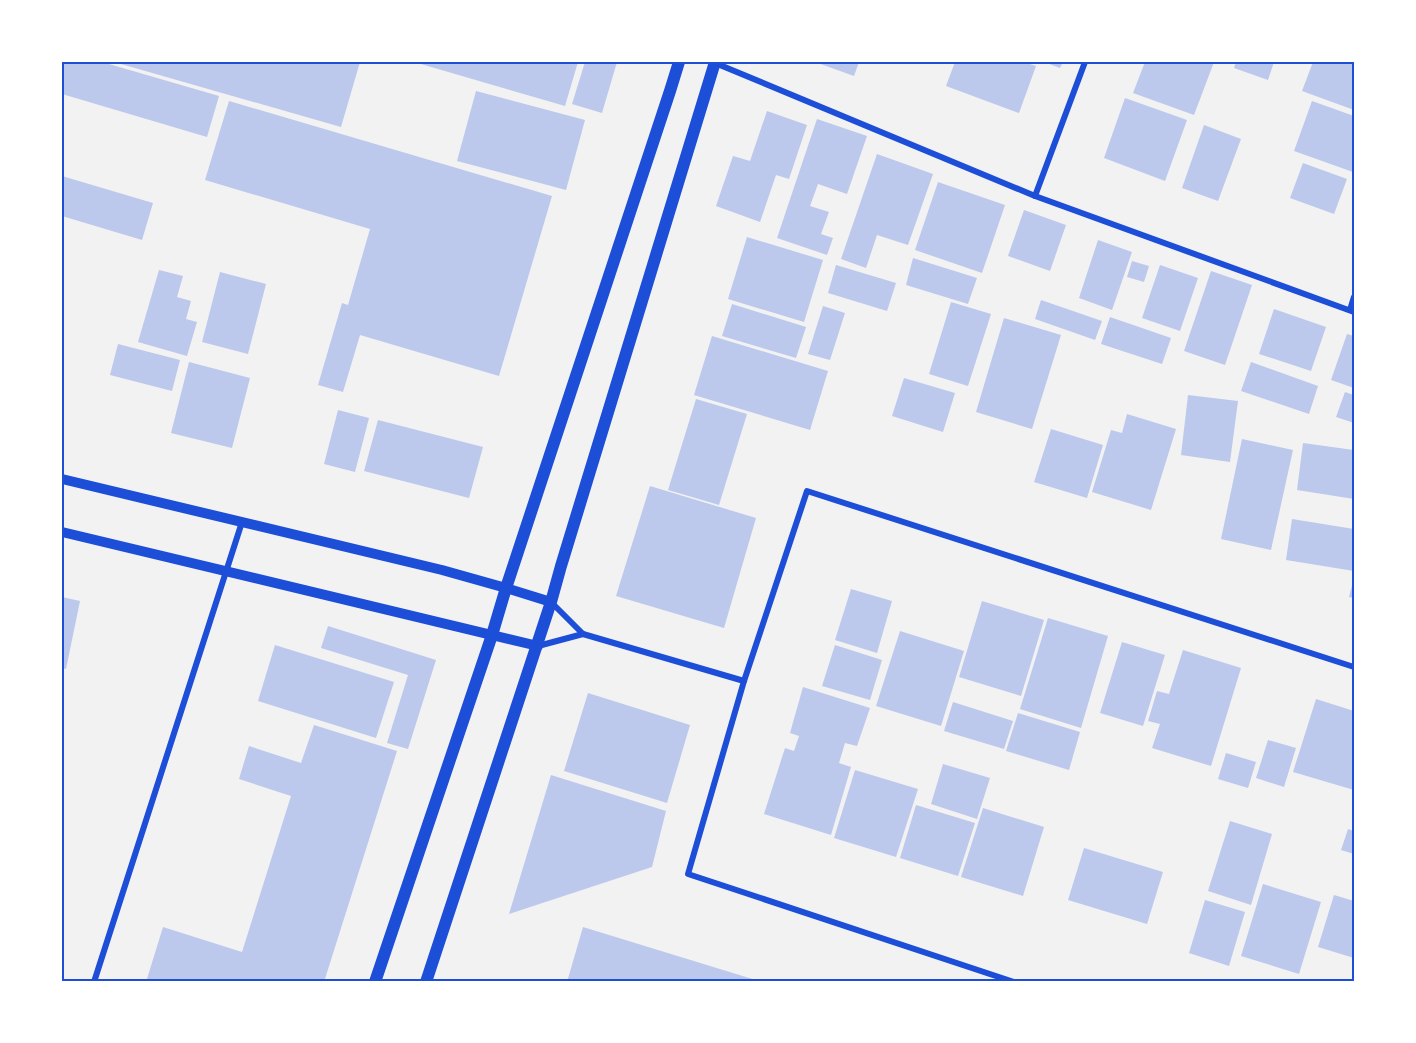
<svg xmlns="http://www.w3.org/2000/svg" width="1416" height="1043" viewBox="0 0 1416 1043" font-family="'Noto Sans',sans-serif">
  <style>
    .building { fill: #bdc9ec }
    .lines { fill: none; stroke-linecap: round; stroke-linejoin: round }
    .minor { stroke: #1d4ed8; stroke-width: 6 }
    .tertiary { stroke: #1d4ed8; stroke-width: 10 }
    .secondary { stroke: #1d4ed8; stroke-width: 12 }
    .neatline { fill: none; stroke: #1d4ed8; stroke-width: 2 }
  </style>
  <rect width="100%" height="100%" fill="#f2f2f2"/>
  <g class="building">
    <polygon points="62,62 102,62 219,96 207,137 62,94"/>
    <polygon points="114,62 360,62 341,127"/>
    <polygon points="414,62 578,62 565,106"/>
    <polygon points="585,62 617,62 602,113 572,104"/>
    <polygon points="815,62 859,62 854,76"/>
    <polygon points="955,62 1023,62 1036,66 1019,113 946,86"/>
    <polygon points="1044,62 1063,62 1060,68"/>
    <polygon points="1145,62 1214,62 1194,115 1133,93"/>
    <polygon points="1236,62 1274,62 1268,80 1234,68"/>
    <polygon points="1313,62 1354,62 1354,110 1302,91"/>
    <polygon points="476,91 585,120 566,190 457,161"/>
    <polygon points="1125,98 1187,120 1165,181 1104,158"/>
    <polygon points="229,101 552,196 499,376 360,335 343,392 318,385 342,303 348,305 370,229 205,180"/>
    <polygon points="1312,101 1354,116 1354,167 1353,172 1294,151"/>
    <polygon points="767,111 807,125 789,179 776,175 760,222 716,206 733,156 750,161"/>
    <polygon points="817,119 867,136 847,194 818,184 810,206 829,212 821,234 833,238 827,255 777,238"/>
    <polygon points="1204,125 1241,139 1218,201 1182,188"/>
    <polygon points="877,154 933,174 908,245 877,235 866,268 841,259"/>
    <polygon points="1303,163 1347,179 1334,214 1290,198"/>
    <polygon points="62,176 153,203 142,240 62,216"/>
    <polygon points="938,182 1005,205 982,273 915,250"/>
    <polygon points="1024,210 1066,225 1050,271 1008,256"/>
    <polygon points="747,237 823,260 804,322 728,299"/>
    <polygon points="1098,240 1132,252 1112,310 1079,298"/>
    <polygon points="913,258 977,278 968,304 906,285"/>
    <polygon points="1132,261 1149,266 1144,282 1127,277"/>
    <polygon points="836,265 896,283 887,311 828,293"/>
    <polygon points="1160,265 1198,278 1180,331 1142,318"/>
    <polygon points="159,270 183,276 177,297 191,301 186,319 197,322 187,356 138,342"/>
    <polygon points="1211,271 1252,285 1225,365 1184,351"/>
    <polygon points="220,272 266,284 248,354 202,342"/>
    <polygon points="1041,300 1102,321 1095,340 1035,319"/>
    <polygon points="951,302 991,314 968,386 929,374"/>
    <polygon points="732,304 806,327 796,358 722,336"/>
    <polygon points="823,306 845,313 830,360 808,354"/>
    <polygon points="1274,309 1326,327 1311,371 1259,354"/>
    <polygon points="1110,317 1171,338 1162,364 1101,344"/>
    <polygon points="1004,318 1061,335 1032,429 976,412"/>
    <polygon points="1347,334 1354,336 1354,388 1331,380"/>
    <polygon points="712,336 828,371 810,430 694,395"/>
    <polygon points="118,344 180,360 172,391 110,375"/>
    <polygon points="189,362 250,378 232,448 171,433"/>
    <polygon points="1251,362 1318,386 1309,414 1241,391"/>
    <polygon points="904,378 955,393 943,432 892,416"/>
    <polygon points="1345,392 1354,395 1354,423 1336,417"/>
    <polygon points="1188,395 1238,401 1230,462 1181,455"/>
    <polygon points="696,399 747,414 719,505 668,490"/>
    <polygon points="338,410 369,418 355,472 324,464"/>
    <polygon points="1127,414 1176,429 1151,510 1092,492 1111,430 1122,433"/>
    <polygon points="378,420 483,447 469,498 364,471"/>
    <polygon points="1051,429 1103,445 1087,498 1034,482"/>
    <polygon points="1242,439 1293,450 1271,550 1221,539"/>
    <polygon points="1303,443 1354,450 1354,499 1297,490"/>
    <polygon points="650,486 756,518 724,628 616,596"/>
    <polygon points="1292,519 1354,529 1354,571 1286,560"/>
    <polygon points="1354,578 1354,598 1349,597"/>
    <polygon points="851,589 892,601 877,653 835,640"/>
    <polygon points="62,597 80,601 66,669 62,668"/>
    <polygon points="982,601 1044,620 1021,696 959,677"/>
    <polygon points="1048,618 1108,636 1081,728 1020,709"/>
    <polygon points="328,626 436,660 408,749 387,743 408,675 321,648"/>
    <polygon points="900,631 964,651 941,726 876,706"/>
    <polygon points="1122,642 1165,655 1143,726 1100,713"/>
    <polygon points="275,645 394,682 376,738 258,701"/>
    <polygon points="835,645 882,660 870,700 822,686"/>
    <polygon points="1183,650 1241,668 1211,766 1152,748 1160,724 1148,721 1157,691 1169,694"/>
    <polygon points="803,687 870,708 857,746 845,743 839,763 851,767 831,835 764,814 785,748 794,751 799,736 790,733"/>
    <polygon points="588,693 690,725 667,803 564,771"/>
    <polygon points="1316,699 1354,711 1354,790 1293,772"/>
    <polygon points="953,702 1013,721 1004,749 944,731"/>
    <polygon points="1018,713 1080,732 1069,770 1006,751"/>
    <polygon points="314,725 397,751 324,982 146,982 163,927 242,952 291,796 239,779 249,746 301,763"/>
    <polygon points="1268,740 1296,748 1284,787 1256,778"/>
    <polygon points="1226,753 1256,762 1248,788 1218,779"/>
    <polygon points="943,764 990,778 977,819 931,804"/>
    <polygon points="855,770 918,789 896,857 834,838"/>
    <polygon points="551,775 666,811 652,867 509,914"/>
    <polygon points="916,805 975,823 958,876 900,858"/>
    <polygon points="983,808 1044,827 1023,896 961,877"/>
    <polygon points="1230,821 1272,834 1251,905 1208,891"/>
    <polygon points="1348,829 1354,831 1354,854 1341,850"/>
    <polygon points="1084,848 1163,872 1147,924 1068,900"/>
    <polygon points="1263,884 1321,902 1299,974 1241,956"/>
    <polygon points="1334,895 1354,901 1354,958 1318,947"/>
    <polygon points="1205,900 1245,912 1229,966 1189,953"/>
    <polygon points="583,927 759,981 759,982 567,982"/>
  </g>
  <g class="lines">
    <g class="minor">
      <polyline points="715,63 1035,196 1354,312"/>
      <polyline points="1035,196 1085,62"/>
      <polyline points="1350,310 1354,297"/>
      <polyline points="552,603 583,634 744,681"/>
      <polyline points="538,646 583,634"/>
      <polyline points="94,982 242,522"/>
      <polyline points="1014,982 688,874 744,681 807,491 1354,667"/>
    </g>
    <g class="tertiary">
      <polyline points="62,479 442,570 506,588 551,602"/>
      <polyline points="62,532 538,646"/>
    </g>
    <g class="secondary">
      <polyline points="375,982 492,635 506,588 670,91 679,62"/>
      <polyline points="426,982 551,602 561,566 715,62"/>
    </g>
  </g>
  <rect width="1416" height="1043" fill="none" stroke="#ffffff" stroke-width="126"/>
  <rect x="63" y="63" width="1290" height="917" class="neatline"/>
</svg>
